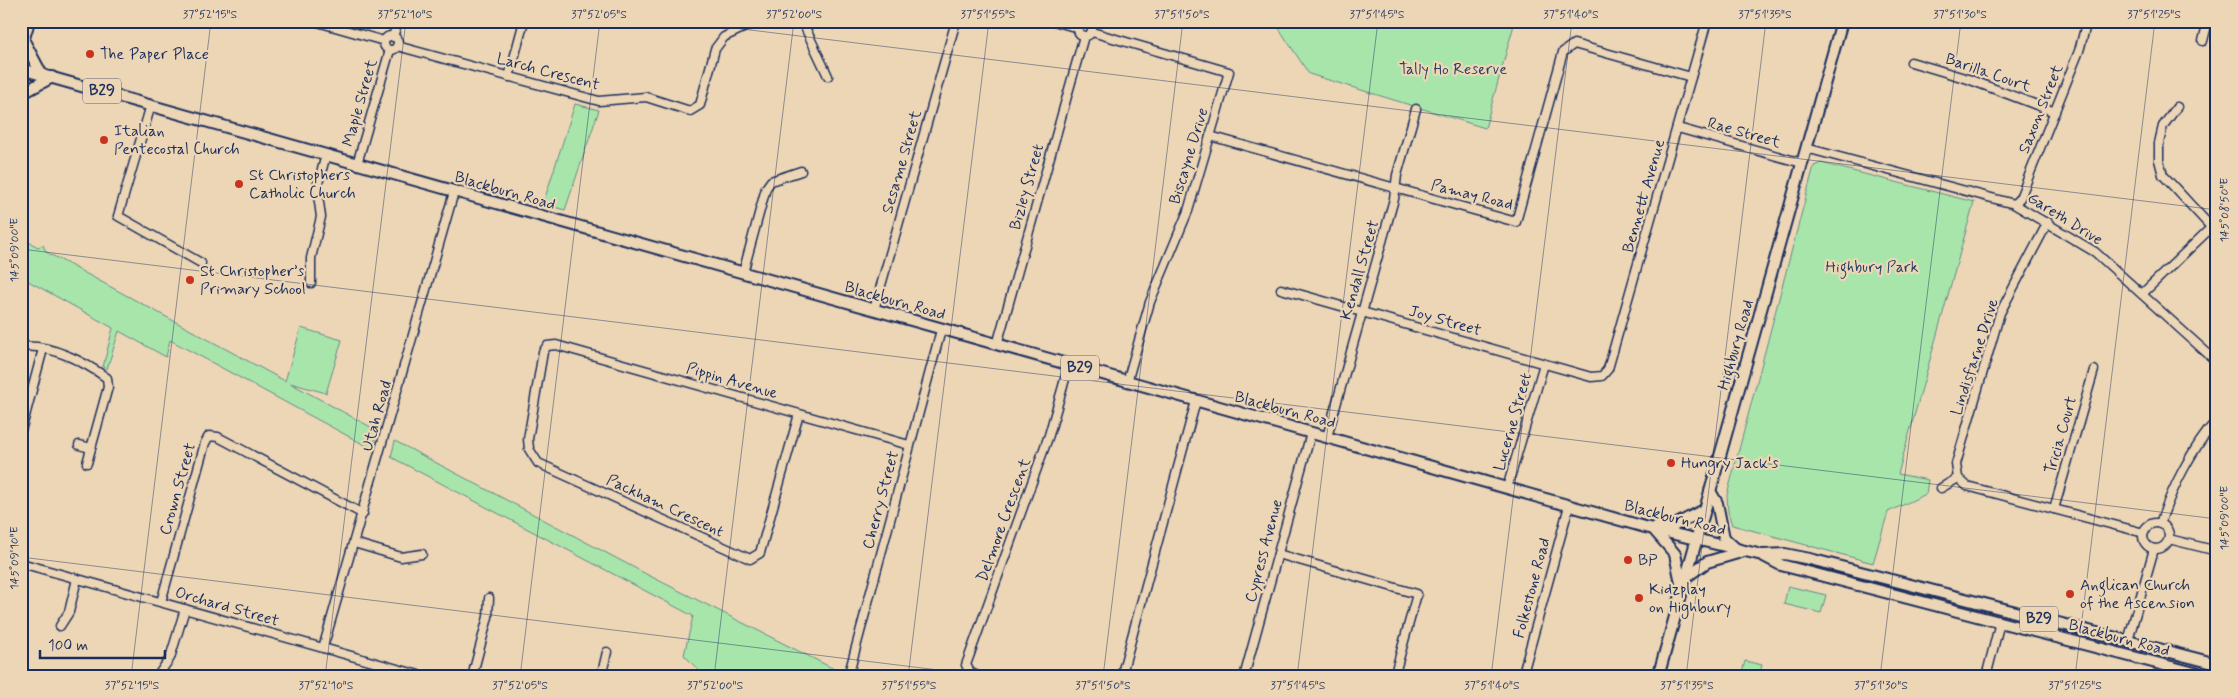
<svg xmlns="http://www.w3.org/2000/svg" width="2238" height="698" viewBox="0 0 2238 698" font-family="Mynerve,sans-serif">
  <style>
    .green { fill: #a8e5ab; stroke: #628a84 }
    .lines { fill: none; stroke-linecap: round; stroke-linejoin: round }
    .minor-casing { stroke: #1b2f5e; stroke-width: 11 }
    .major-casing { stroke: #1b2f5e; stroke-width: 14 }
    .minor { stroke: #edd6b6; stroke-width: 8 }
    .major { stroke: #edd6b6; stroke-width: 10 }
    .ticks { fill: none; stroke: #1b2f5e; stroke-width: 1; stroke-opacity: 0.45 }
    .poi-dot { fill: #c8321e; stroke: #edd6b6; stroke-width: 2 }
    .labels { text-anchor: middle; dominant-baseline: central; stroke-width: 4.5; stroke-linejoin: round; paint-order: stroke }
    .shield { fill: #edd6b6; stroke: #5a6178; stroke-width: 1 }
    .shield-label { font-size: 15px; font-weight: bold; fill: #1b2f5e }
    .poi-label { font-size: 16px; fill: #1b2f5e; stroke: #edd6b6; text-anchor: start }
    .park-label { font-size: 16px; fill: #294166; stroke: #edd6b6 }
    .street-label { font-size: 16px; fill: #1b2f5e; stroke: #edd6b6 }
    .neatline { fill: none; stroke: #1b2f5e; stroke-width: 2 }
    .ticks-label { font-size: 12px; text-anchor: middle; fill: #1b2f5e }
  </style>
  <rect width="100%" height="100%" fill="#edd6b6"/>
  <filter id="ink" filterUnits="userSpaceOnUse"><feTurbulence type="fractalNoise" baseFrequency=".02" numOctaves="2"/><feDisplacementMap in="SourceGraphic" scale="10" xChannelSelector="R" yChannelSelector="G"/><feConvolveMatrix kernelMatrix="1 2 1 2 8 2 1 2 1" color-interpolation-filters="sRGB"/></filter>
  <g filter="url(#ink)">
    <g class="green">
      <polygon points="1274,21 1515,21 1485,128 1309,74"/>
      <polygon points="575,104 599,110 565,210 543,204"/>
      <polygon points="1821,163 1974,202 1898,474 1928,480 1926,494 1888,512 1873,563 1732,525 1728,512 1727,495 1814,166"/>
      <polygon points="21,238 38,247 43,245 46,252 285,381 301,328 342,340 326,393 290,383 378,431 372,449 170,340 166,357 119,331 107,369 103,367 113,328 21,277"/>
      <polygon points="395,441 648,575 836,670 834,677 705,677 684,655 693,616 391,457"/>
      <polygon points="1788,586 1826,595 1821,613 1784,604"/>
      <polygon points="1745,661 1762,665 1759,677 1741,677"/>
    </g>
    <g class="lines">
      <defs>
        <g id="minor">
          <polyline points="314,21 384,41"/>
          <polyline points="802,21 828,76"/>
          <polyline points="1054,21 1078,28"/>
          <circle cx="1085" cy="29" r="7"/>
          <polyline points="1092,32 1229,72 1188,211 1150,302 1127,382"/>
          <circle cx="391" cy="43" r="7"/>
          <polyline points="393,37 398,21"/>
          <polyline points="2203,41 2208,21"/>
          <polyline points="397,46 599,101 646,97 690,111 700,105 715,49 724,37 758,21"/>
          <polyline points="1911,62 1968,79 2055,112"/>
          <polyline points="509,77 524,21"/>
          <polyline points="151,105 118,216 201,263"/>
          <polyline points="2177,107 2163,126 2159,143 2159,160 2163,175 2211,227"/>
          <polyline points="1678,128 1802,163"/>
          <polyline points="1210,136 1516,222 1563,52 1574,44 1691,77"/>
          <polyline points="1806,148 2014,204 2095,252 2217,362"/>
          <polyline points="357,164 390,50"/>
          <polyline points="2014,204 2020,198 2079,51 2087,21"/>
          <polyline points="2048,222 2000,313 1956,464 1958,478 1967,486 2144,533"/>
          <polyline points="743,273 766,188 771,181 801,171"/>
          <polyline points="311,283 311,258 321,217 317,187 326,155"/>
          <polyline points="1281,289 1591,377 1602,376 1608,369 1707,21"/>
          <polyline points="2142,294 2217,222"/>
          <polyline points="874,310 956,21"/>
          <polyline points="997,345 1084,36"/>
          <path d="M21,347C49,343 86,363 107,378L108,387L87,463"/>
          <polyline points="799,414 760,553 750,559 538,463 529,449 528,439 543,352 547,346 556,345 909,445"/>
          <polyline points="21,431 43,349"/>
          <polyline points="1327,437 1394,199 1397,175 1416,109"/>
          <polyline points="79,445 91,448"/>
          <polyline points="1507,488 1544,364"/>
          <polyline points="1941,488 1958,478"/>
          <polyline points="2054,509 2094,370"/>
          <circle cx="2156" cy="536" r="13"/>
          <path d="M2160,524C2171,490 2193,446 2217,420"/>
          <polyline points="2169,539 2217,551"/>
          <polyline points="354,543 401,557 422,554"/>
          <polyline points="1278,554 1417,594 1394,677"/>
          <polyline points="21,563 426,677"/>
          <polyline points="161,602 205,443 209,436 218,437 363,514"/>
          <polyline points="60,626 69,612 77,579"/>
          <polyline points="2128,641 2154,549"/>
          <polyline points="323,648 454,192"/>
          <polyline points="157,677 170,658 185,609"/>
          <polyline points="472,677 488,617 489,598"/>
          <polyline points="601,677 607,652"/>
          <polyline points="848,677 941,330"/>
          <polyline points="979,677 970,672 966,665 1049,435 1069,365"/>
          <polyline points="1121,677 1196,401"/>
          <polyline points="1244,677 1311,433"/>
          <polyline points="1522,677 1569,506"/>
          <polyline points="1986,677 2000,622"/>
        </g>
        <g id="major">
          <polyline points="23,39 42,75"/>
          <polyline points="22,45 29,21"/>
          <polyline points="21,69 1645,527 1762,555 1781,565 2210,677"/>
          <polyline points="21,94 52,77"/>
          <polyline points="1710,491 1717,503 1724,538 1736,549"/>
          <polyline points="1656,527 1675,525 1704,510"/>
          <polyline points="1655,531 1675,554 1681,583"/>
          <polyline points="1763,555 1785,554 1810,559 2217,664"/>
          <polyline points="1686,577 1707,562 1741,552"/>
          <polyline points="1658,677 1842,21"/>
        </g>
      </defs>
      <use href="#minor" class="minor-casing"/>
      <use href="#major" class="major-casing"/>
      <use href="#minor" class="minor"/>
      <use href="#major" class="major"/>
    </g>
  </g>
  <path class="ticks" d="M677,21L2217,210M21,249L2217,519M21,557L995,677M131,677L211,21M325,677L406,21M520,677L600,21M714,677L794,21M908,677L989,21M1103,677L1183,21M1297,677L1378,21M1491,677L1572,21M1686,677L1766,21M1880,677L1961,21M2075,677L2155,21"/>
  <g class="poi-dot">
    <circle cx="90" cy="54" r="5"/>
    <circle cx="104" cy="140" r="5"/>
    <circle cx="239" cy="184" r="5"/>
    <circle cx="190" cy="280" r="5"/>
    <circle cx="1671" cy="463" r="5"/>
    <circle cx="1628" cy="560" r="5"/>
    <circle cx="2070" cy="594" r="5"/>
    <circle cx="1639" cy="598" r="5"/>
  </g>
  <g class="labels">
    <g class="shield">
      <rect x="83" y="78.5" width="38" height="25" rx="4"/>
      <rect x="1061" y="355.5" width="38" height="25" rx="4"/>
      <rect x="2020" y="606.5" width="38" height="25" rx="4"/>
    </g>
    <g class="shield-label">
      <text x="102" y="91">B29</text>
      <text x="1080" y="368">B29</text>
      <text x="2039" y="619">B29</text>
    </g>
    <g class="poi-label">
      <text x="100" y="54">The Paper Place</text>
      <text x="114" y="131">Italian<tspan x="114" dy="18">Pentecostal Church</tspan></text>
      <text x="249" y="175">St Christophers<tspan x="249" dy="18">Catholic Church</tspan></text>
      <text x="200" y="271">St Christopher’s<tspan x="200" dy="18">Primary School</tspan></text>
      <text x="1681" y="463">Hungry Jack's</text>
      <text x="1638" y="560">BP</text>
      <text x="2080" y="585">Anglican Church<tspan x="2080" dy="18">of the Ascension</tspan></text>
      <text x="1649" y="589">Kidzplay<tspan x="1649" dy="18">on Highbury</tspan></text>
    </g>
    <g class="park-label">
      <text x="1453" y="69">Tally Ho Reserve</text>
      <text x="1872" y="267">Highbury Park</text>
    </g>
    <g class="street-label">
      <text transform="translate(548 72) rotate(15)">Larch Crescent</text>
      <text transform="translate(1988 73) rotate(19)">Barilla Court</text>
      <text transform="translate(360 103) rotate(-74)">Maple Street</text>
      <text transform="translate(2041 109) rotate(-68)">Saxon Street</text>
      <text transform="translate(1744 133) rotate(16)">Rae Street</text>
      <text transform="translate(1189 156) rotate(-73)">Biscayne Drive</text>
      <text transform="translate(902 162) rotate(-74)">Sesame Street</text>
      <text transform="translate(1027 187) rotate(-74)">Bizley Street</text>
      <text transform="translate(505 191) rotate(16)">Blackburn Road</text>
      <text transform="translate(1472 195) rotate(14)">Pamay Road</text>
      <text transform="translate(1644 196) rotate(-74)">Bennett Avenue</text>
      <text transform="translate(2065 219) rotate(32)">Gareth Drive</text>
      <text transform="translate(1360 270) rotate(-74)">Kendall Street</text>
      <text transform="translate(895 301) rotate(16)">Blackburn Road</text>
      <text transform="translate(1445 321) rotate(16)">Joy Street</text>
      <text transform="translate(1736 345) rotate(-74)">Highbury Road</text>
      <text transform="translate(1975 357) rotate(-72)">Lindisfarne Drive</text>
      <text transform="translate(732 381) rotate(16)">Pippin Avenue</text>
      <text transform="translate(1285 410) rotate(15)">Blackburn Road</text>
      <text transform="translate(377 416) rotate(-74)">Utah Road</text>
      <text transform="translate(1513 422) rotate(-74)">Lucerne Street</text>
      <text transform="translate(2061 435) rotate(-74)">Tricia Court</text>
      <text transform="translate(178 489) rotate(-74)">Crown Street</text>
      <text transform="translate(881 500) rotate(-75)">Cherry Street</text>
      <text transform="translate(665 506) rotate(25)">Packham Crescent</text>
      <text transform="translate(1675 518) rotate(14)">Blackburn Road</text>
      <text transform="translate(1004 520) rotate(-70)">Delmore Crescent</text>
      <text transform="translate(1264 551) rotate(-75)">Cypress Avenue</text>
      <text transform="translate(1532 588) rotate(-75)">Folkestone Road</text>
      <text transform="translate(227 607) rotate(16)">Orchard Street</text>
      <text transform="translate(2119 638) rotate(15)">Blackburn Road</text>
    </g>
  </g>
  <rect width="2238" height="698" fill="none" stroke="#edd6b6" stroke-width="55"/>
  <path d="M40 650v8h125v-8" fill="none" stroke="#1b2f5e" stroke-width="2.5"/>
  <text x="48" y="650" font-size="15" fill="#1b2f5e" stroke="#edd6b6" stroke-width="4" paint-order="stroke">100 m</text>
  <rect x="28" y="28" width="2182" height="642" class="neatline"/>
  <g class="ticks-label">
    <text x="210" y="18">37°52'15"S</text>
    <text x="405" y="18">37°52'10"S</text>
    <text x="599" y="18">37°52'05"S</text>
    <text x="794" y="18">37°52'00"S</text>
    <text x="988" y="18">37°51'55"S</text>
    <text x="1182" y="18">37°51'50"S</text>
    <text x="1377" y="18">37°51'45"S</text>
    <text x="1571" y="18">37°51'40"S</text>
    <text x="1765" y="18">37°51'35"S</text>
    <text x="1960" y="18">37°51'30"S</text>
    <text x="2154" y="18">37°51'25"S</text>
    <text transform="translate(2224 210) rotate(-90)" y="4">145°08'50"E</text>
    <text transform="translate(14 250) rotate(-90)" y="4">145°09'00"E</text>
    <text transform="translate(2224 518) rotate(-90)" y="4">145°09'00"E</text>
    <text transform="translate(14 558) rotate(-90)" y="4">145°09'10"E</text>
    <text x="132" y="689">37°52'15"S</text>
    <text x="326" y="689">37°52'10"S</text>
    <text x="520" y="689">37°52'05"S</text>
    <text x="715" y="689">37°52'00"S</text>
    <text x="909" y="689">37°51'55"S</text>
    <text x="1103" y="689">37°51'50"S</text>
    <text x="1298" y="689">37°51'45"S</text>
    <text x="1492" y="689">37°51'40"S</text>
    <text x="1687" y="689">37°51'35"S</text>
    <text x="1881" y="689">37°51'30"S</text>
    <text x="2075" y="689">37°51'25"S</text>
  </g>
</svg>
